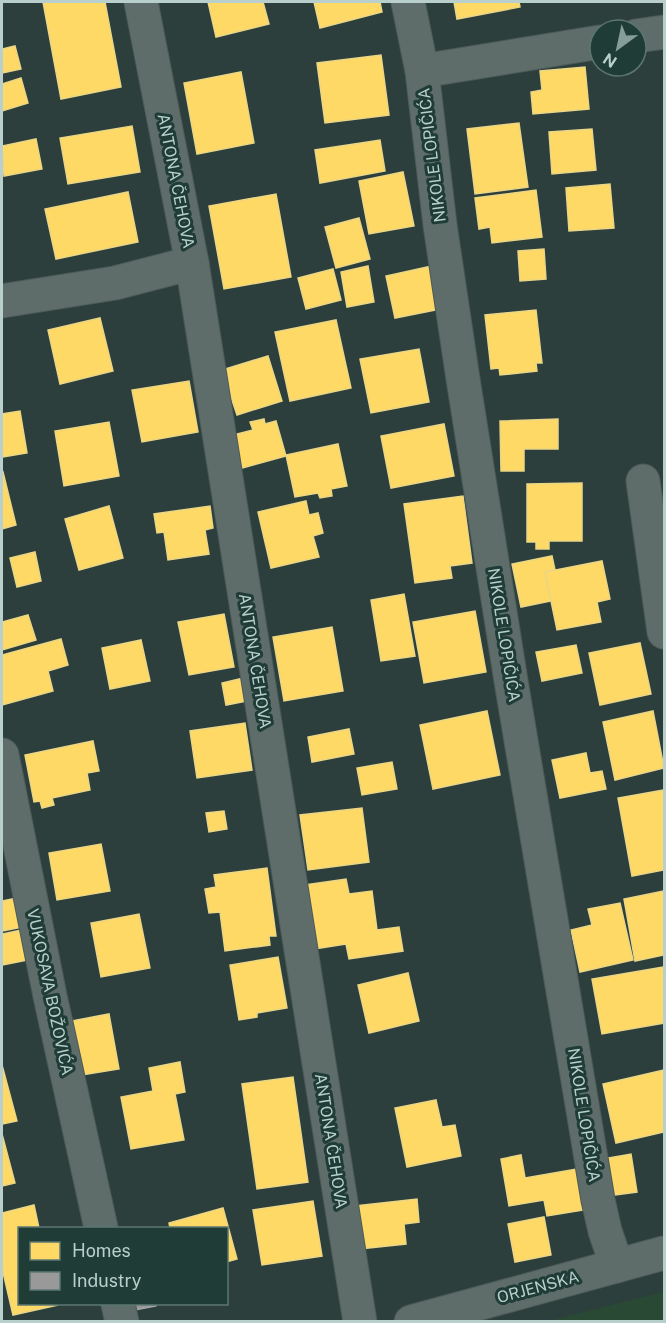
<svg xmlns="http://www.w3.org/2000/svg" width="666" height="1323" viewBox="0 0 666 1323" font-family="'Public Sans',sans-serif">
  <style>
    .green { fill: #2a4935 }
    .homes { fill: #ffd966; stroke: #ead685; stroke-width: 1.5 }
    .industry { fill: #999; stroke: #a2a9a8; stroke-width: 1.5 }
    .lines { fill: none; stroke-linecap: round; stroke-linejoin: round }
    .street-casing { stroke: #4d5b58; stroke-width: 35 }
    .street { stroke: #5e6c6a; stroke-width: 33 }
    .labels { text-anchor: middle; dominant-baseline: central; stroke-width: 6; stroke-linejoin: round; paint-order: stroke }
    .street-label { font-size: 16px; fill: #b8cfcc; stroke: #1f3c37 }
  </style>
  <rect width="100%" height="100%" fill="#2d3f3c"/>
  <polygon class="green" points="663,1292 664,1292 664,1321 549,1321"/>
  <g class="homes">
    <polygon points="43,2 105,2 121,87 61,99"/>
    <polygon points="208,2 263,2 269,24 216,37"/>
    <polygon points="314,2 380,2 382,12 320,28"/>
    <polygon points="454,2 519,2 520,7 457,19"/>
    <polygon points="15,46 21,69 2,73 2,49"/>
    <polygon points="381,55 389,115 325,123 317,63"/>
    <polygon points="585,67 589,109 533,114 531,92 542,90 540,71"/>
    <polygon points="241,72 254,143 197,154 184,83"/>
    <polygon points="21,78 28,103 2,111 2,84"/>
    <polygon points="519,123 528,187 475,194 467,129"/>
    <polygon points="132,126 140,172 68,184 60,138"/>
    <polygon points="592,129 596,170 552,174 549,132"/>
    <polygon points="36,139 42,169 4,176 2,146"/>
    <polygon points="380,140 385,171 320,183 315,150"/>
    <polygon points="403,172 414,226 369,234 359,181"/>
    <polygon points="610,184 614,228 569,231 566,188"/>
    <polygon points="536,190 542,237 492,243 490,227 479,229 475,198"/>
    <polygon points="128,192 138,242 56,259 45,209"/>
    <polygon points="276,194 291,277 224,289 209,206"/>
    <polygon points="359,218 370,259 336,268 325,227"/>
    <polygon points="544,249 546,279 520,281 518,251"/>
    <polygon points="368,266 374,302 347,307 341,272"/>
    <polygon points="432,266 441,309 395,318 386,276"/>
    <polygon points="333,269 341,300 306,309 298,278"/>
    <polygon points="536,310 542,363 536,363 537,371 500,375 499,368 491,369 485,315"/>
    <polygon points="100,318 113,371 60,384 48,330"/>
    <polygon points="336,320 351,388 290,401 275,332"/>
    <polygon points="419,349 429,402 371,413 360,359"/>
    <polygon points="268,356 282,401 237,415 222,370"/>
    <polygon points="189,381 198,432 142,442 132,390"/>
    <polygon points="20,411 27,453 2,457 2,414"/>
    <polygon points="264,419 265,424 276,421 286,456 242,468 233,435 253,430 250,422"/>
    <polygon points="558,419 558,449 524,449 524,471 501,471 500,421"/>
    <polygon points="109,422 119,476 64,486 55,431"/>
    <polygon points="444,424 454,476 391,488 381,436"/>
    <polygon points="338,444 347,486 331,489 332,496 320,498 318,493 295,497 286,455"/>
    <polygon points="3,472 16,525 2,529 2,473"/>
    <polygon points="582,483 582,541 549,541 549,549 536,549 536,542 527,542 527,484"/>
    <polygon points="463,496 472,563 450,566 452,578 415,583 404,504"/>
    <polygon points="306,501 309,515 318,513 323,533 313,536 319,557 271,568 258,512"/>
    <polygon points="109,506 123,558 79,570 65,519"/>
    <polygon points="210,506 213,528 205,530 209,554 168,560 164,532 157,533 154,514"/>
    <polygon points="35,552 41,581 17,587 10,558"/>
    <polygon points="552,556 555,570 545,572 551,601 521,607 512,564"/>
    <polygon points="602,561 610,599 597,602 601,622 557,630 545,572"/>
    <polygon points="404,594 415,656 381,661 371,600"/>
    <polygon points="475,611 486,672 424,683 413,622"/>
    <polygon points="224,614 234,667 189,675 178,622"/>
    <polygon points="28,615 36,640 2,650 2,622"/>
    <polygon points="332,627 343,691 284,701 273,637"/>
    <polygon points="61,639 68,665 48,671 53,691 2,705 2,655"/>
    <polygon points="141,640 150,681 110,689 102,648"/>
    <polygon points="640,643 651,694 600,705 589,653"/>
    <polygon points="576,645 582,673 542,681 536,652"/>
    <polygon points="252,676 257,699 226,705 222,683"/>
    <polygon points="487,711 500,775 433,789 420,725"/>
    <polygon points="653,711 664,768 615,780 603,722"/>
    <polygon points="245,723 252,770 197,778 190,731"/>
    <polygon points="349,729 354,754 312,762 308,737"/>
    <polygon points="93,741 99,771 87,773 90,790 52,798 54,805 42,808 40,801 34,802 25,755"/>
    <polygon points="586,753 590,773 602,771 606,789 560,798 552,760"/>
    <polygon points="392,762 397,789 362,795 357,768"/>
    <polygon points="664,790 664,870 632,876 618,798"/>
    <polygon points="362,808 369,862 308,870 300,815"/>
    <polygon points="224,811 227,829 209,832 206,813"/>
    <polygon points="101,844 110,891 57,900 49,853"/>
    <polygon points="267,868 276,936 269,936 270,945 225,951 220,912 209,913 205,889 216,887 214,875"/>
    <polygon points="346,879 349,894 372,891 377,930 399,927 403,951 349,959 346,944 315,949 305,885"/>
    <polygon points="664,891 664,955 635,961 624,899"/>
    <polygon points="17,898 23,927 2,931 2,901"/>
    <polygon points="620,903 633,960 580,972 571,930 592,925 588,909"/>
    <polygon points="139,914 150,968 101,977 91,923"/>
    <polygon points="22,930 28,960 2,965 2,934"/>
    <polygon points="278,957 287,1008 257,1013 257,1017 239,1020 230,965"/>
    <polygon points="664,967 664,1023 602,1034 592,979"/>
    <polygon points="408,973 419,1021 369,1033 358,985"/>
    <polygon points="109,1014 119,1069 76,1076 66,1022"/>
    <polygon points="180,1062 185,1092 175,1094 184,1140 131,1149 121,1097 153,1091 149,1068"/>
    <polygon points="2,1065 17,1121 2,1124"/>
    <polygon points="664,1070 664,1132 616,1143 603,1084"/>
    <polygon points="293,1077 308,1182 257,1189 242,1084"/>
    <polygon points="436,1100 442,1127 455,1125 461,1156 407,1167 395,1108"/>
    <polygon points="2,1134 15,1183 2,1186"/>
    <polygon points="631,1154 637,1192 608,1196 602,1159"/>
    <polygon points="521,1155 525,1178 582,1168 590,1209 547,1216 544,1200 509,1206 501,1159"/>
    <polygon points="417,1199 419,1222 404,1224 406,1244 360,1249 355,1206"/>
    <polygon points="313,1201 322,1256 262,1265 253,1210"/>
    <polygon points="34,1205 39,1228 20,1228 20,1304 58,1305 13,1315 2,1268 2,1213"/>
    <polygon points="223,1208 237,1259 226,1262 226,1228 170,1228 169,1223"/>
    <polygon points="544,1217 551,1255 515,1262 508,1224"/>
  </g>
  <polygon class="industry" points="128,1304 156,1304 156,1306 130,1311"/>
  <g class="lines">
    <defs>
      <g id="street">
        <polyline points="141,2 192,263 360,1322"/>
        <polyline points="408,2 422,71 440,225 463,379 511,681 598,1200 605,1231 617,1266"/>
        <polyline points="636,36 664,32"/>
        <polyline points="422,71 600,42"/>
        <polyline points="2,301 115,283 192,263"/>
        <polyline points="643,481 664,632"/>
        <polyline points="2,755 50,996 101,1228"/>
        <polyline points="118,1304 122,1322"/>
        <polyline points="411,1322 664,1253"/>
      </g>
    </defs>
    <use href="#street" class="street-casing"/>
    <use href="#street" class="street"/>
  </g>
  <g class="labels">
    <g class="street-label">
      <text transform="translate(432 155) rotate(-97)">NIKOLE LOPIČIĆA</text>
      <text transform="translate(176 181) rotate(79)">ANTONA ČEHOVA</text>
      <text transform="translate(504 635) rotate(81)">NIKOLE LOPIČIĆA</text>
      <text transform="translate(255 661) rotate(81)">ANTONA ČEHOVA</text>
      <text transform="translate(50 992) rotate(78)">VUKOSAVA BOŽOVIĆA</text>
      <text transform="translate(584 1115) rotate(81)">NIKOLE LOPIČIĆA</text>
      <text transform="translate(331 1141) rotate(81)">ANTONA ČEHOVA</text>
      <text transform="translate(538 1287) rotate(-15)">ORJENSKA</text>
    </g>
  </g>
  <rect width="666" height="1323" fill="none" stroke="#b8cfcc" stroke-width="6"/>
  <rect x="18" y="1227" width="210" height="78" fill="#1f3c37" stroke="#5c7773" stroke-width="1.5"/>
  <rect x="30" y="1242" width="30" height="18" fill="#ffd966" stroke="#5c7773" stroke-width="1.5"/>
  <text x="72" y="1257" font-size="18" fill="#b8cfcc">Homes</text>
  <rect x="30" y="1272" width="30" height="18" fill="#999999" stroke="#5c7773" stroke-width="1.5"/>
  <text x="72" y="1287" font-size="18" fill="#b8cfcc">Industry</text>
  <g transform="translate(618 48) rotate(213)"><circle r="28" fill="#1f3c37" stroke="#5c7773" stroke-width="1.5"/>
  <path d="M0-4.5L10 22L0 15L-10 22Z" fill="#879d9a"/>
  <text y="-9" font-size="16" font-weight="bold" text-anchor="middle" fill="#b8cfcc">N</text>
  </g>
</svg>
